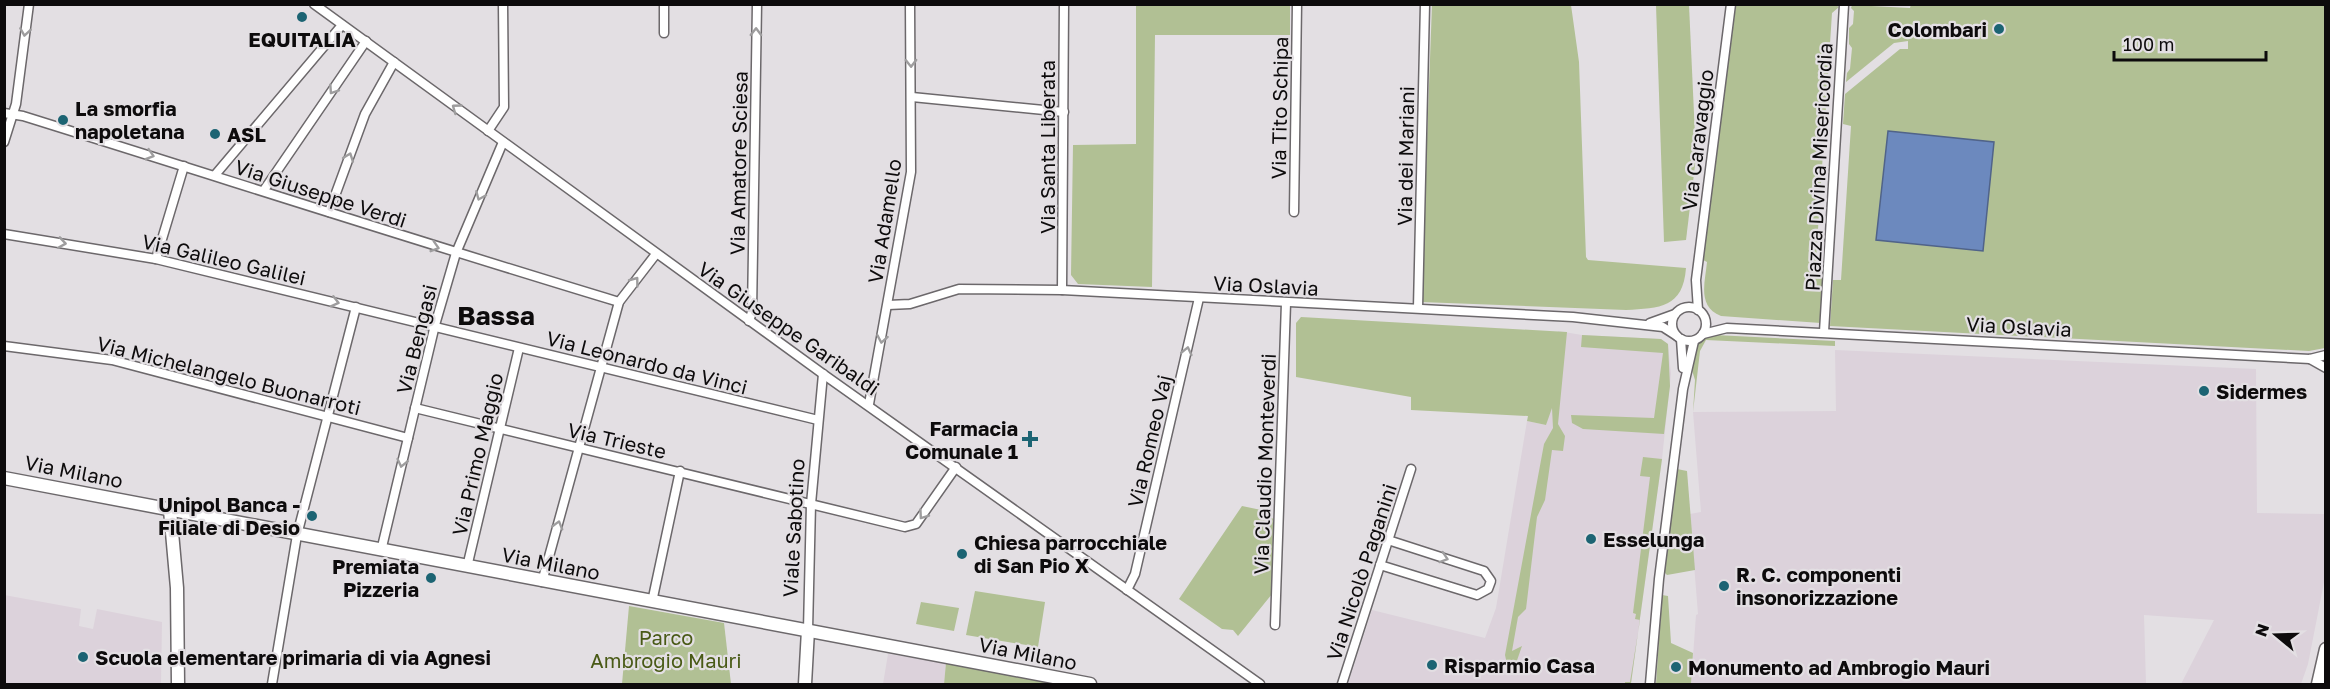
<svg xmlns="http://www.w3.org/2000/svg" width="2330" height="689" viewBox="0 0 2330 689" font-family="'Golos Text',sans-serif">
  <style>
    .built { fill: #dcd2db }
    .green { fill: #b1c094 }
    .water { fill: #6c89be; stroke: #506389; stroke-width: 1.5 }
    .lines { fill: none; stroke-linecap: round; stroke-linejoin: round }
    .street-casing { stroke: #6c686b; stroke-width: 11 }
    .secondary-casing { stroke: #6c686b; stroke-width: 15 }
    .street { stroke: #fff; stroke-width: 8 }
    .secondary { stroke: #fff; stroke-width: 12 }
    .oneway { stroke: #9e9d9e }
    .poi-dot { fill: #1c6473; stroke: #e3dfe3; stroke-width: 2 }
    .labels { text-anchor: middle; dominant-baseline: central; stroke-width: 4.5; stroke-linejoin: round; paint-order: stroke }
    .poi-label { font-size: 20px; font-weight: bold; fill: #0d0b0c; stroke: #e3dfe3; text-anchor: start }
    .street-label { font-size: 20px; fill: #0d0b0c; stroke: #e3dfe3 }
    .park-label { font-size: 20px; fill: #495a16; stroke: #e3dfe3 }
    .district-label { font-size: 26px; font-weight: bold; fill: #0d0b0c; stroke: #e3dfe3 }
  </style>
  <rect width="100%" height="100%" fill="#e3dfe3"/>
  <g class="built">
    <polygon points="1558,331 1582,335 1661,339 1668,344 1671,374 1662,459 1631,684 1348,684 1372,610 1485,638 1496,608 1527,421 1546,425"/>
    <polygon points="1835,350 2256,369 2257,513 2325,514 2325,577 2308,664 2301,684 2181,684 2214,620 2144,615 2146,684 1691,684 1696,615 1698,614 1690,514 1701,512 1693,412 1836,411"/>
    <polygon points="4,595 81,609 79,626 93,629 97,609 162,622 161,684 5,684"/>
    <polygon points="888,654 946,663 944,684 883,684"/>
  </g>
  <g class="green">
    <path d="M1834,4L1839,7L1832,13L1815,276L1824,277L1821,323L1721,316C1697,306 1705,283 1707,262L1703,260L1736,5Z"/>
    <polygon points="1911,4 2325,5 2325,348 2309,351 1830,326 1833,280 1841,280 1851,126 1843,124 1845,94 1900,49 1908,49 1908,41 1894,43 1846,82 1847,73 1850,69 1852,48 1849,44 1849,28 1853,24 1854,11 1851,8 1852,5 1910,8"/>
    <polygon points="1136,5 1290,5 1290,35 1155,35 1152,287 1078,284 1071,275 1073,145 1136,144"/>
    <path d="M1432,5H1571L1579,62L1586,257L1588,260L1686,268C1683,308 1660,308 1626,310L1421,302Z"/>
    <polygon points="1656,5 1689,5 1696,157 1686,240 1664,242"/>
    <polygon points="1301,317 1567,332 1558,424 1565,436 1563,451 1552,450 1545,500 1537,517 1526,609 1518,617 1512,651 1522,646 1514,669 1507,664 1505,655 1544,444 1553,428 1552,408 1546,425 1527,421 1528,416 1411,410 1411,397 1296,377 1296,323"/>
    <polygon points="1582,335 1661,339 1668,344 1670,386 1664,434 1583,429 1572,423 1571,415 1654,418 1663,353 1581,347"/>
    <polygon points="1715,335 1835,341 1835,346 1706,340 1700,351 1693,412 1695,380 1691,367 1696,345 1704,337"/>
    <polygon points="1643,457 1662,459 1631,683 1625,684 1625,682 1630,682 1640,620 1635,619 1636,614 1633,613 1650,477 1640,476"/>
    <polygon points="1677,469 1687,471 1695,570 1667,575 1664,572"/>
    <polygon points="1242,506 1266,511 1273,519 1272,594 1238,636 1233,630 1222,629 1179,599"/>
    <polygon points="975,591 1045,602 1038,647 966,635"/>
    <polygon points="1662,595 1668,596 1671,643 1693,653 1691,684 1656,684"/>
    <polygon points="921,602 959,608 954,631 916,624"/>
    <polygon points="629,606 724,623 731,684 622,684"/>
    <polygon points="946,663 1061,684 944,684"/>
  </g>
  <polygon class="water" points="1888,131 1994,142 1983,251 1876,240"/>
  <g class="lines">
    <defs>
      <g id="street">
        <polyline points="314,4 823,374 1260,684"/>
        <polyline points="664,4 664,33"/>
        <polyline points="912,97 1064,112"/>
        <path d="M4,113L23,116C222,178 420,242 619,302"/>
        <polyline points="488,131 504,107 503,4"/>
        <polyline points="4,142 16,104 29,4"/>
        <polyline points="215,175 342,25"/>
        <polyline points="264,190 366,41"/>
        <polyline points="329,212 365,114 394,62"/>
        <polyline points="1294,212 1297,4"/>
        <polyline points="4,234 156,259 818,420"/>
        <polyline points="156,259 184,166"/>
        <polyline points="1062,290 1064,4"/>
        <polyline points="888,305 910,304 959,289 1062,290 1573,317 1663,327 1677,336"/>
        <circle cx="1689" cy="324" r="17"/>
        <polyline points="1418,308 1425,4"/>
        <polyline points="1698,310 1696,280 1731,4"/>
        <polyline points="749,321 752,312 757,4"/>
        <polyline points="1650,323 1675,314"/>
        <polyline points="1824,332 1844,5"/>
        <polyline points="1703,334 1727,328 2310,359 2326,355"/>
        <polyline points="1681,339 1683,368"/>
        <polyline points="4,346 112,360 408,438"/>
        <polyline points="2310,359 2326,368"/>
        <polyline points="869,404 911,172 910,4"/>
        <polyline points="415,408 905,527 916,524 956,467"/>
        <polyline points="381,551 435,325 456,253 503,142"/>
        <polyline points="1380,565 1477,595 1488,589 1491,581 1484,571 1388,540"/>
        <polyline points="467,567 519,348"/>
        <polyline points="542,582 619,302 656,254"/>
        <polyline points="1127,590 1135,574 1199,298"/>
        <polyline points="652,602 680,471"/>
        <polyline points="1275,625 1286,303"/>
        <polyline points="808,630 811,504 823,374"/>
        <polyline points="272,684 297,535 356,307"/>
        <polyline points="1342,684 1411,469"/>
        <polyline points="1650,684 1659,579 1683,389 1694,341"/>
      </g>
      <g id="secondary">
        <polyline points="4,478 1090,684"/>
        <polyline points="170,510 177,588 178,684"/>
        <polyline points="805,684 808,630"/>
        <polyline points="2318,684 2326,649"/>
      </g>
    </defs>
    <use href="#street" class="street-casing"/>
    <use href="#secondary" class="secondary-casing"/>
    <use href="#street" class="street"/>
    <use href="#secondary" class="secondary"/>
  </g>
  <defs><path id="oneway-chevron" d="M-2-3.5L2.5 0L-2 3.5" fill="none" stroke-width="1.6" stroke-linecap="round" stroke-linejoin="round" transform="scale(1.5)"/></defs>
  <g class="oneway">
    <use href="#oneway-chevron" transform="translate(25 32) rotate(99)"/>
    <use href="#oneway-chevron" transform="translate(756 32) rotate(-89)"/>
    <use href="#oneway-chevron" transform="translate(911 63) rotate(89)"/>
    <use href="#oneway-chevron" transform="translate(333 90) rotate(124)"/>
    <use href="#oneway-chevron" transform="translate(456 108) rotate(-144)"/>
    <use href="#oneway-chevron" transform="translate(150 155) rotate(17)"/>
    <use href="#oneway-chevron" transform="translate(349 157) rotate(-70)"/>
    <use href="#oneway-chevron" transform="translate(480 196) rotate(113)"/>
    <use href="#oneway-chevron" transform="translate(62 243) rotate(9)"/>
    <use href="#oneway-chevron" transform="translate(435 247) rotate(17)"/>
    <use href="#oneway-chevron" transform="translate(635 281) rotate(-53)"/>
    <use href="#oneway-chevron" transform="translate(335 302) rotate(14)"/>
    <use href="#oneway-chevron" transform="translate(882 339) rotate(100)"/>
    <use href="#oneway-chevron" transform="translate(1187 351) rotate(-77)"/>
    <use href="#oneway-chevron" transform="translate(402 463) rotate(103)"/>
    <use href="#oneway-chevron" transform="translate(923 515) rotate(125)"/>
    <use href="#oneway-chevron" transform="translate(558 525) rotate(-74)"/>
    <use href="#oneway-chevron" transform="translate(1444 558) rotate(18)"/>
  </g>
  <g class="poi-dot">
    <circle cx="302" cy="17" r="6"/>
    <circle cx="1999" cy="29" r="6"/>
    <circle cx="63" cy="120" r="6"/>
    <circle cx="215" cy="134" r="6"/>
    <circle cx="2204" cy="391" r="6"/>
    <path d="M1027 430h6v6h6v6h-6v6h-6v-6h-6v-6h6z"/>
    <circle cx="312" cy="516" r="6"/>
    <circle cx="1591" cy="539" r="6"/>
    <circle cx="962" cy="554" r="6"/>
    <circle cx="431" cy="578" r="6"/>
    <circle cx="1724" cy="586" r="6"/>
    <circle cx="83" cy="657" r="6"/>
    <circle cx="1432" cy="665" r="6"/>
    <circle cx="1676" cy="667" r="6"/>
  </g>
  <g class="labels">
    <g class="poi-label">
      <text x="1987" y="29" text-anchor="end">Colombari</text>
      <text x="302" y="39" text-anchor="middle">EQUITALIA</text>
      <text x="75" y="108">La smorfia<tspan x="75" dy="23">napoletana</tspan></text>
      <text x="227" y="134">ASL</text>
      <text x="2216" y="391">Sidermes</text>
      <text x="1018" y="428" text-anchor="end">Farmacia<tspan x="1018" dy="23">Comunale 1</tspan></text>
      <text x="300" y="504" text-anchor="end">Unipol Banca -<tspan x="300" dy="23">Filiale di Desio</tspan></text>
      <text x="1603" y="539">Esselunga</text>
      <text x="974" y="542">Chiesa parrocchiale<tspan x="974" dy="23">di San Pio X</tspan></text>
      <text x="419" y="566" text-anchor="end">Premiata<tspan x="419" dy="23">Pizzeria</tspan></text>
      <text x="1736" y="574">R. C. componenti<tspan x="1736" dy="23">insonorizzazione</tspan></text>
      <text x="95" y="657">Scuola elementare primaria di via Agnesi</text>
      <text x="1444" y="665">Risparmio Casa</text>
      <text x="1688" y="667">Monumento ad Ambrogio Mauri</text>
    </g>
    <g class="street-label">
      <text transform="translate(1279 108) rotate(-89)">Via Tito Schipa</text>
      <text transform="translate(1697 140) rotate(-83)">Via Caravaggio</text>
      <text transform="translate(1047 147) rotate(-90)">Via Santa Liberata</text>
      <text transform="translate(1405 156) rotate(-89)">Via dei Mariani</text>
      <text transform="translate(738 163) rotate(-89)">Via Amatore Sciesa</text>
      <text transform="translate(1818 167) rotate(-87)">Piazza Divina Misericordia</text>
      <text transform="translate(321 193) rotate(18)">Via Giuseppe Verdi</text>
      <text transform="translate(884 221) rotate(-81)">Via Adamello</text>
      <text transform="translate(224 259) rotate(13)">Via Galileo Galilei</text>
      <text transform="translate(1266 285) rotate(3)">Via Oslavia</text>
      <text transform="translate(2019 326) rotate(3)">Via Oslavia</text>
      <text transform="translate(789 328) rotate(35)">Via Giuseppe Garibaldi</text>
      <text transform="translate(416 339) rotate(-76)">Via Bengasi</text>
      <text transform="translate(647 362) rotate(14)">Via Leonardo da Vinci</text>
      <text transform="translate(229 375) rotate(14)">Via Michelangelo Buonarroti</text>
      <text transform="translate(617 440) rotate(13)">Via Trieste</text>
      <text transform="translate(1149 441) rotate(-77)">Via Romeo Vaj</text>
      <text transform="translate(477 454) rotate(-77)">Via Primo Maggio</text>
      <text transform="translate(1264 464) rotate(-88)">Via Claudio Monteverdi</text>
      <text transform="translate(74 471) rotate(11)">Via Milano</text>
      <text transform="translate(793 528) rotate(-87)">Viale Sabotino</text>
      <text transform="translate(551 563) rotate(11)">Via Milano</text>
      <text transform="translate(1361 572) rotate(-72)">Via Nicolò Paganini</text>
      <text transform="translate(1028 653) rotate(11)">Via Milano</text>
    </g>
    <g class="park-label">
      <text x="666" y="637">Parco<tspan x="666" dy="23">Ambrogio Mauri</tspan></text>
    </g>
    <g class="district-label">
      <text x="496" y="315">Bassa</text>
    </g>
  </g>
  <rect width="2330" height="689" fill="none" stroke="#0d0b0c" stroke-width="12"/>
  <g transform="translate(2276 635) rotate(289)" stroke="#e3dfe3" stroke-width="4.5" paint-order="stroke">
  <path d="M0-4.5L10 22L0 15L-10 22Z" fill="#0d0b0c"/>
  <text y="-9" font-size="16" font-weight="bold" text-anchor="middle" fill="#0d0b0c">N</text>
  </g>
  <path d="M2114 51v9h152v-9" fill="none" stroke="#0d0b0c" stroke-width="3"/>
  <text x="2123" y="51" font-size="18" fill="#0d0b0c" stroke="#e3dfe3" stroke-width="4.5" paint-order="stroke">100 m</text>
</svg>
